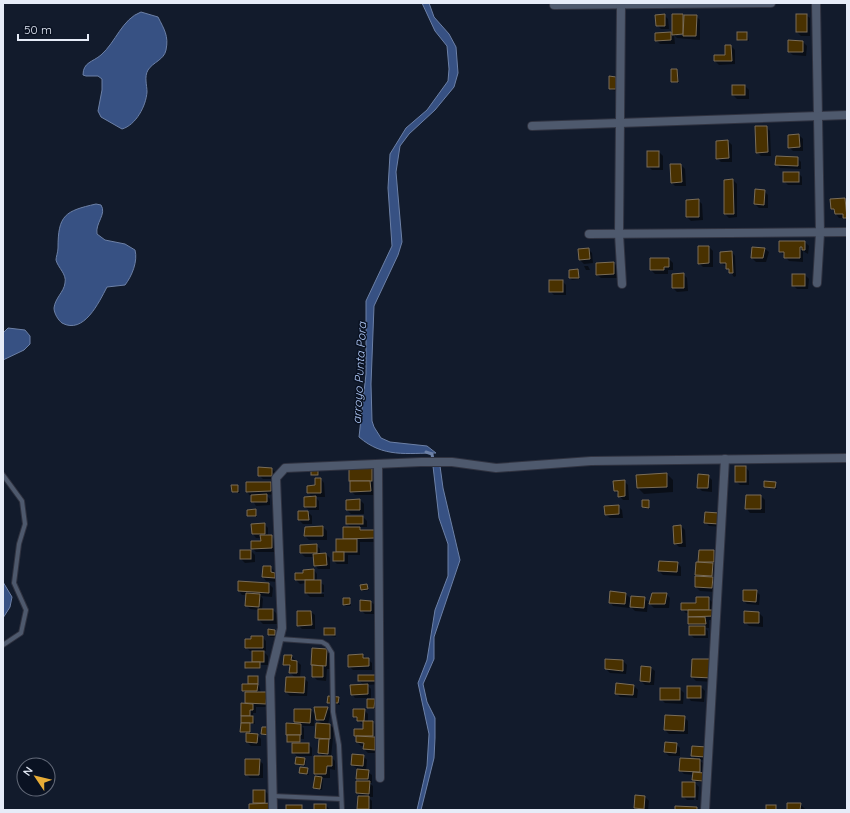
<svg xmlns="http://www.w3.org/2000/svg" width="850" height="813" viewBox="0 0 850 813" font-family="Quicksand,sans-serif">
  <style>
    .water { fill: #375183; stroke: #6c80a6 }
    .shadow { fill: #0007; fill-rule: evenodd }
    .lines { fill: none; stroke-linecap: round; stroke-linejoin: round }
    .stream { stroke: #6c80a6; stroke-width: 3 }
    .building { fill: #493100; stroke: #7a6d58 }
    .service-casing { stroke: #303341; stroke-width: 6 }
    .minor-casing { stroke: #303341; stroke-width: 10 }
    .service { stroke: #4e596d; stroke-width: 4 }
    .minor { stroke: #4e596d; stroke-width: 8 }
    .labels { text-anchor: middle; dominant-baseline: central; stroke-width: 3; stroke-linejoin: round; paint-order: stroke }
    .water-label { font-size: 12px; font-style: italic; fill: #b6cffe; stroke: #0a1222 }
  </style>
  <rect width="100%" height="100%" fill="#121b2c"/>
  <g class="water">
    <path d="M422,3H429L434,17L449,34L456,47L458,73L454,87L435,110L409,134L400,146L396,172L402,242L398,255L374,306L371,384L372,421L374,427L381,438L390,442L427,446L436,453C407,453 383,458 359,437L366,374V301L392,246L388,188L390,154L406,128L427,110L448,81L449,69L447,46L435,31Z"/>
    <path d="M141,12L158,17C164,29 169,36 166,50C164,60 153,62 148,70C144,77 147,85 147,92C146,106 136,125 122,129L101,117L98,111L102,90V79L98,76H86L83,75C83,62 93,62 101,55C116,42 122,19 141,12Z"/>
    <path d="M96,204L101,205C107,214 95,223 97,234L105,240L125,244L135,250C138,261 132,276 125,285L107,287C99,302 84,335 62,323C58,320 54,313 54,308C55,298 64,292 65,283C67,274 58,268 56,260C56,257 58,252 58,248C58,215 65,211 96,204Z"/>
    <polygon points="8,328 25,330 30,336 30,344 24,350 3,360 3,333"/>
    <polygon points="433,466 440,466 443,488 460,560 434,637 434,659 423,684 427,702 435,718 435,738 434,758 421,810 417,810 427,766 429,734 418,683 427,660 435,610 448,576 448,544 439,518"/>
    <polygon points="3,582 12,597 10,607 3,618"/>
  </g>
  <g class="shadow">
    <polygon points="664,15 668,19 669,29 661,29 657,25"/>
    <path d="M673,15H682L685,18L696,16L700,20V40L677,38L674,35L675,44H660L656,40L671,33L673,36ZM688,33V35L676,36V34Z"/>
    <polygon points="797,15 806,15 810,18 810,36 801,36 797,32"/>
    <polygon points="747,33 749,41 740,41 738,39"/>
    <polygon points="803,42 807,46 806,56 793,55 789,52"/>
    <polygon points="731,46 735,50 735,64 719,65 715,61 726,56"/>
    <polygon points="672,70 678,71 679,83 672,82"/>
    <polygon points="616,78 618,79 617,91 612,90 610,89"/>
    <polygon points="733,86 745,86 749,90 749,99 737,99 733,95"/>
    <polygon points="766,127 770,131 771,156 761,156 757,152"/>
    <polygon points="799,135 803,139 803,151 793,151 789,147"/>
    <polygon points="728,141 732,145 732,162 721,162 717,158"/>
    <polygon points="659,152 663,156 663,170 652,170 648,166"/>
    <polygon points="797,158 801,162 801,169 780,168 776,164"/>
    <polygon points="671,165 681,165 685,169 686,186 675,186 672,183"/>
    <polygon points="798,173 802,177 802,185 788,185 784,181"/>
    <polygon points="733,180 737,184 737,217 729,218 725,214"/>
    <polygon points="764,191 768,195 768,208 759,208 755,204"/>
    <polygon points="845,199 847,201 847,221 844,218 839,218 832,209"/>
    <polygon points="698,200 702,204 703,220 691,221 687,217"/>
    <polygon points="805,242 809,246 808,254 803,251 803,262 789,261 780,251"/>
    <polygon points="709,247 713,251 713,267 703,267 699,263"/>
    <polygon points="588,249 592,253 593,263 584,264 580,260"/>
    <polygon points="765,249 769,252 766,262 756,262 752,258"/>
    <polygon points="732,252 735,256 736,276 734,277 727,267 721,263"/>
    <polygon points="669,259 673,263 673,270 668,270 668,274 655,274 651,270"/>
    <polygon points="614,263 618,267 618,278 601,278 597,275"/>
    <polygon points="584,266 588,266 590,270 586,270"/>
    <polygon points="578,270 580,279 572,280 570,278"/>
    <polygon points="683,274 687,278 688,291 677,292 673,288"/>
    <polygon points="805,275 809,279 808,289 797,289 793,285"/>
    <polygon points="562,281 566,285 566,295 554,295 550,291"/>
    <polygon points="745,467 749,471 749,485 740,485 736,481"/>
    <polygon points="312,468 320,470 319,476 312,474"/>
    <polygon points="272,469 275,472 275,479 263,479 259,475"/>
    <polygon points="372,469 376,472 374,495 355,495 351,491"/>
    <polygon points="667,474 673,480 673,492 644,494 638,488"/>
    <polygon points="708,476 712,480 712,492 702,491 698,487"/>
    <polygon points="321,479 324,483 325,497 315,497 319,501 319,510 309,510 305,507 313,497 308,493 316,486"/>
    <polygon points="624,481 628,485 629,500 623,500 615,491"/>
    <polygon points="271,483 275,486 275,494 266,495 270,499 270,505 256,506 247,491"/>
    <polygon points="775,483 777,489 765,487"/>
    <polygon points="238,486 240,493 234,493 233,491"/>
    <polygon points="747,496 761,496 765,500 765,513 750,513 747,509"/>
    <polygon points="360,500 364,504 364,514 351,514 347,510"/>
    <polygon points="649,501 650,509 644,508 643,507"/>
    <polygon points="618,506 622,510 623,518 610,518 606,515"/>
    <polygon points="256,510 257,517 248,516"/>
    <polygon points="299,512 308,512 312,516 312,524 303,524 299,520"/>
    <polygon points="706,514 723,527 709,526 705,522"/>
    <polygon points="363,517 367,521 367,527 359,527 363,531 375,531 379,542 360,542 360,555 348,555 348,564 337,564 334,561 344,540 344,528 351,528 347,524"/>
    <polygon points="264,524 268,528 268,536 271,536 275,540 275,552 256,552 252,548 262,542 262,538 256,538 253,534"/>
    <polygon points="681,526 685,530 686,547 679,547 675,543 674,527"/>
    <polygon points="323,527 327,531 327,540 309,540 305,536"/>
    <polygon points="316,545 320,549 320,554 326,554 330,558 330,569 318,569 315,565 314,557 305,557 301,553 301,546"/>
    <polygon points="251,551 255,555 255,562 245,563 241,559"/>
    <polygon points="700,551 714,551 717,555 716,579 714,579 716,582 716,592 700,591 696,587 697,563 699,563"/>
    <polygon points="678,563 681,567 681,576 663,575 659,571"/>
    <polygon points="271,567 279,578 278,582 266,581 263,577"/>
    <polygon points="314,570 317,574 317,581 324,585 324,592 309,592 309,594 324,594 324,597 310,597 306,593 306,583 300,584 296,580"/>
    <polygon points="239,582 269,584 273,588 272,597 261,596 263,599 262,610 273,610 277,614 277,624 263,624 259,620 259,610 250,609 246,605 247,595 242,595 239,591"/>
    <polygon points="367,585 369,590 363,591 361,589"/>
    <polygon points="756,591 760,595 759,605 747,604 744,601"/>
    <polygon points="626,594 630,598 629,608 613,606 610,602"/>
    <polygon points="666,594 670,598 669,608 654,608 648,602 647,612 635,611 631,607 644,598 650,603 650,600"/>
    <polygon points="708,598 712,602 712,611 717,620 709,620 709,628 705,628 708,631 708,638 694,638 690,634 689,613 686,613 682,609"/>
    <polygon points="349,599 351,606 346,606 344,604"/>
    <polygon points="371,602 375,605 374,614 365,614 361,610"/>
    <polygon points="311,612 315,615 315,629 302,629 298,625"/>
    <polygon points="759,613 763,617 763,627 749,626 745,622"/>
    <polygon points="334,629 336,637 325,635"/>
    <polygon points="274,631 276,637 270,637 269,635"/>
    <polygon points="262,637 266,641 266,651 263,651 268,656 268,665 261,665 261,669 248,669 246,668 255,663 253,651 250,651 246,647"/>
    <polygon points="313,649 326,650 330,654 330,669 327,669 326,681 317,680 313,676"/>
    <polygon points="363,655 372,663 372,670 353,670 349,666"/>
    <polygon points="291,656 301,665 300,678 304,678 308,682 307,696 290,696 286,692 296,678 290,673 291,668 284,664"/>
    <polygon points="606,660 623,661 627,665 626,674 610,673 606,669"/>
    <polygon points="693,660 715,682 696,681 692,677"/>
    <polygon points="651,668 655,671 654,685 645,685 641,681"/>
    <polygon points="376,676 380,684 367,685 371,689 371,698 355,698 352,694 364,685 359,681"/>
    <polygon points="257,677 261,693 266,693 270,707 256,707 256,713 253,713 255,724 251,724 251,735 258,735 261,739 261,746 251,746 247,742 247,734 241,732 246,704 246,694 243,690"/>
    <polygon points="634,686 638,690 637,698 620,697 616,693"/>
    <polygon points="701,687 705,691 704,702 691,701 688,697"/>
    <polygon points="680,689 684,693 683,704 665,703 661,699"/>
    <polygon points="338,698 340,705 328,702"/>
    <polygon points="374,700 376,709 370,709 368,708"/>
    <polygon points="315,708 327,708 331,712 328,724 334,728 331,757 335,761 335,770 330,769 330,778 321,778 323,780 322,790 314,788 319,778 315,774 323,757 319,753 320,742 316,738 322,724 317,719"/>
    <polygon points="311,710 315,714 314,726 302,726 304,728 304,739 301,739 301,744 308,744 312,748 312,756 297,756 293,752 293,744 288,742 298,724 295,722"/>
    <polygon points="364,710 368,714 368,722 373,722 377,726 378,753 368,753 364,749 365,746 361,746 357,742 357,737 355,735 364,730 364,725 362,724 354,717"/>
    <polygon points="684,717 688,721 688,734 669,734 665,730"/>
    <polygon points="676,744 680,748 680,756 669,756 665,752"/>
    <polygon points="693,747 710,760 699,760 704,764 704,782 695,782 693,775 684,774 680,770 697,760 692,756"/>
    <polygon points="363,756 367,760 366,771 372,775 372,783 369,783 373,786 373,797 368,797 372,801 372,810 358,809 361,797 357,793 357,782 361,782 357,778 358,769 352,765"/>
    <polygon points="304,759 306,761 305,766 296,764"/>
    <polygon points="259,760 263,764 263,778 250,778 246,774"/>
    <polygon points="307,769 309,775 300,773"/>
    <polygon points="695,783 699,787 698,800 696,800 696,785 694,785 694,800 687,800 683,796"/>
    <polygon points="254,791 265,791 269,795 269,804 250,810 254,804"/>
    <polygon points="645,797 649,801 648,810 638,810 635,808"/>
    <polygon points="800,804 806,810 788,810"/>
    <polygon points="326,805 330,810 315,810"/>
  </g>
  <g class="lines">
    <polyline class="stream" points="426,452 432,454 433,460"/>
  </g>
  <g class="building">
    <polygon points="665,14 665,26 656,26 655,15"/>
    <polygon points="672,14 683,14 683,34 672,35"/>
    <rect x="796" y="14" width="11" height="18"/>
    <polygon points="684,15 697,15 696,36 683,36"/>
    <polygon points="671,32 671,40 655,41 655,33"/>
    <rect x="737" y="32" width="10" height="8"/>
    <polygon points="788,40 803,41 803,52 788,52"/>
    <polygon points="725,45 731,45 732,61 714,61 714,55 725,55"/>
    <polygon points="671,69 677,69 678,82 671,82"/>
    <polygon points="609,76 616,77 616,89 609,89"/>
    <rect x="732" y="85" width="13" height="10"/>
    <polygon points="755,126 767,126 768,152 756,153"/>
    <polygon points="799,134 800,147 788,148 788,135"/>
    <polygon points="728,140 729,158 716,159 716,141"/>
    <rect x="647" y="151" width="12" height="16"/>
    <polygon points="776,156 798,157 798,166 775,165"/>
    <polygon points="670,164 681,164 682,182 671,183"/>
    <rect x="783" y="172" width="16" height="10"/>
    <polygon points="733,179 734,214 724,214 724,180"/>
    <polygon points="755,189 765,190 764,205 754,204"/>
    <polygon points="845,198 847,218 843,218 843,214 835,214 834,209 831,209 830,199"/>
    <polygon points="699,199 699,217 686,217 686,200"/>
    <polygon points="779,241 805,241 805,250 802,250 802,247 800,247 800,258 784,258 784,252 779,252"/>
    <polygon points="698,246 709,246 709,263 698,264"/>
    <polygon points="752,247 765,248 763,258 751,258"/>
    <polygon points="589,248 590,259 579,260 578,249"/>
    <polygon points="732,251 733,273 729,273 729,269 726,269 726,263 720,263 720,252"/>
    <polygon points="650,258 669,258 669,267 664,267 664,270 650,270"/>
    <polygon points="614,262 614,274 596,275 596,263"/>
    <polygon points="578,269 579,278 569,278 569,270"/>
    <polygon points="684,273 684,288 672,288 672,274"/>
    <rect x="792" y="274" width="13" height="12"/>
    <rect x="549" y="280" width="14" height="12"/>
    <rect x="735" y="466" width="11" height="16"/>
    <polygon points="258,467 272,468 272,476 258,476"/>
    <rect x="311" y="467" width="7" height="8"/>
    <rect x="349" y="468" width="23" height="13"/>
    <polygon points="667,473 667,487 637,488 636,475"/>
    <polygon points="698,474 709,475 708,488 697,488"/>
    <polygon points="315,478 321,478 321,493 307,493 307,486 315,485"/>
    <polygon points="625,480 625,496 618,497 618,491 614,491 613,481"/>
    <polygon points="350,481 370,481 371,491 350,492"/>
    <polygon points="764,481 776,482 775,488 764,487"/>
    <polygon points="246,482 271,482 271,491 246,492"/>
    <polygon points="231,485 238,485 238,492 232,492"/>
    <polygon points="267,494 267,502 251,502 251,495"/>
    <polygon points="746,495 761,495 761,509 745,509"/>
    <polygon points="316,496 316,507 304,507 304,497"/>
    <polygon points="360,499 360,510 346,510 346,500"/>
    <polygon points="642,500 649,500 649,508 642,507"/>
    <polygon points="619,505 619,514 605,515 604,506"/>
    <polygon points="256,509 256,516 247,516 247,510"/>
    <polygon points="298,511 308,511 309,520 298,520"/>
    <polygon points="705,512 719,513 719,524 704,523"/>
    <rect x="346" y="516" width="17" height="8"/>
    <polygon points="265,523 265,534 252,534 251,524"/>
    <polygon points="681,525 682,543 674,544 673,526"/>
    <polygon points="323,526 323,536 304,536 305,527"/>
    <polygon points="343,527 360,527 360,530 375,530 375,538 343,539"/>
    <polygon points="260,535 272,535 272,548 251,549 251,541 261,541"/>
    <rect x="336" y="539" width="21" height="13"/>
    <polygon points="317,544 317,553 300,553 300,545"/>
    <rect x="240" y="550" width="11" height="9"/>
    <polygon points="699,550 714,550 714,562 698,562"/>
    <rect x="333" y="552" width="11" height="9"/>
    <polygon points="326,553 327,565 314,566 313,554"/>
    <polygon points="659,561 678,562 677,572 658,571"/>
    <polygon points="696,562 713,563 712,576 695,575"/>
    <polygon points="263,566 271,566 271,572 275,573 275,578 262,577"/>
    <polygon points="314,569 314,580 295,580 295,573 303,573 303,570"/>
    <polygon points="695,576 713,577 712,588 695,587"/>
    <rect x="305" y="580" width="16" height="13"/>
    <polygon points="238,581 269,583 269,593 238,591"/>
    <polygon points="367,584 368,589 361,590 360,585"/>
    <polygon points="743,590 757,590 756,602 743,601"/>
    <polygon points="610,591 626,593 625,604 609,603"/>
    <polygon points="246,593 260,594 259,607 245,606"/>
    <polygon points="652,593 667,593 665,604 649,604"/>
    <polygon points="631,596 645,597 644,608 630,607"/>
    <polygon points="696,597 709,597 709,610 681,610 681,603 696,603"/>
    <polygon points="343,598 350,598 350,604 343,605"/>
    <polygon points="360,600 371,601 371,611 360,611"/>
    <rect x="258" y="609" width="15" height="11"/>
    <polygon points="688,610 714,610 714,616 688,617"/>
    <polygon points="297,611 311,611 312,625 297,626"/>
    <polygon points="744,611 759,612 759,623 744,623"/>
    <polygon points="688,617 705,617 706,624 688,624"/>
    <rect x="689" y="626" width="16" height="9"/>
    <rect x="324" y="628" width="11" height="7"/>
    <polygon points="268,629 275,630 275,635 268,635"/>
    <polygon points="251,636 263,636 263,648 245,648 245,639 251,639"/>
    <polygon points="312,648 327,649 326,666 311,665"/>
    <rect x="252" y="651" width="12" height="11"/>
    <polygon points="363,654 363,658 369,658 369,666 348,667 348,655"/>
    <polygon points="284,655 292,655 291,660 297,661 297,673 289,673 290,665 283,665"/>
    <polygon points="605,659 623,660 623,671 605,669"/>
    <polygon points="692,659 712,659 712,678 691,677"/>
    <rect x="245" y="662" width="15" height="6"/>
    <polygon points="312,665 323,666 323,677 312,677"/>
    <polygon points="641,666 651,667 650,682 640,681"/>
    <rect x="358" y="675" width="18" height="6"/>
    <rect x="248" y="676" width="10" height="8"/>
    <polygon points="286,677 305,677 304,693 285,692"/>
    <polygon points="616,683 634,685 633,695 615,694"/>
    <polygon points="242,684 258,684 257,691 242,691"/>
    <polygon points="368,684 368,694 351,695 350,685"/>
    <rect x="687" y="686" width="14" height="12"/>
    <rect x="660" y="688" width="20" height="12"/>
    <polygon points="245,692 267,692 266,704 245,703"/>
    <polygon points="328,696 339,697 338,703 327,703"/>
    <polygon points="367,699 375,699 374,708 367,708"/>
    <polygon points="241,703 253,704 253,710 250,710 250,716 241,716"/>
    <polygon points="314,707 328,707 324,720 316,720"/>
    <polygon points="294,709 311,709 310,723 294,722"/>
    <polygon points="353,709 365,709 364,721 357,721 357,717 353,717"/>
    <polygon points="665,715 685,716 684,731 664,730"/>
    <rect x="241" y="716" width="12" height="7"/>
    <polygon points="363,721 373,721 373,736 354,736 354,729 363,729"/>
    <polygon points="241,723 250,723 250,732 240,732"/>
    <polygon points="286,723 301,724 301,735 286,735"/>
    <polygon points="316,723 330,724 330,739 315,738"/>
    <polygon points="262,727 271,727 270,735 261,734"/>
    <polygon points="246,733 258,734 257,743 246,742"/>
    <rect x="287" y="735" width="13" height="7"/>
    <polygon points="356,736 375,737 375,750 363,749 364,743 356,742"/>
    <polygon points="319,739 329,739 328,754 318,753"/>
    <polygon points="665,742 677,743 676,753 664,752"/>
    <rect x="292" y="743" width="17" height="10"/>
    <polygon points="692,746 707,747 706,757 691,756"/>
    <polygon points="352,754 364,755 363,766 351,765"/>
    <polygon points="314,756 332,756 332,766 327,766 326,774 314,774"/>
    <polygon points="296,757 305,758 304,765 295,764"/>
    <polygon points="680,758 700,759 700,772 679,771"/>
    <polygon points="245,759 260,759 259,775 245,775"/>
    <polygon points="300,767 308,768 307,774 299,773"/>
    <polygon points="357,769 369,770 368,779 356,779"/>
    <polygon points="693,772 704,773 703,781 692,780"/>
    <polygon points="315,776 322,777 320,789 313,788"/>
    <polygon points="356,781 370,781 369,794 356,793"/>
    <rect x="682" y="782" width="13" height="15"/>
    <rect x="253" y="790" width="12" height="13"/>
    <polygon points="635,795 645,796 644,809 634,808"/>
    <polygon points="358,796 369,796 369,809 357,809"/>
    <polygon points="272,803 272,810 249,810 249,804"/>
    <polygon points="787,803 801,803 800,810 787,810"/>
    <rect x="314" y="804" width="12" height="6"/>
    <rect x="286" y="805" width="16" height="5"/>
    <rect x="766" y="805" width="10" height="5"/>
    <polygon points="675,806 697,807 697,810 675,810"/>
  </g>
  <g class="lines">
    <defs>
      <g id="service">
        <polyline points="3,475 22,501 25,524 19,544 14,583 26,610 21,633 3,645"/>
        <polyline points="280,639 322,642 327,645 332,653 333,712 339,745 342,810"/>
        <polyline points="273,796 341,799"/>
      </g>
      <g id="minor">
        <polyline points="816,3 820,233 817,283"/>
        <polyline points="554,5 771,3"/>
        <polyline points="621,5 619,234 622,284"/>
        <polyline points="532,126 847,115"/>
        <polyline points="589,234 847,232"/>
        <polyline points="378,464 380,778"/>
        <polyline points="273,810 270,677 282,628 276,478 285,468 421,462 452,462 496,468 591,461 847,458"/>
        <polyline points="705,810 725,459"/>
      </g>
    </defs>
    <use href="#service" class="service-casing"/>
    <use href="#minor" class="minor-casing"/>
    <use href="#service" class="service"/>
    <use href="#minor" class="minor"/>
  </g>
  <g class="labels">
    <g class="water-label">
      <text transform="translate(359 373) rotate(-87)">arroyo Punta Pora</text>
    </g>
  </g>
  <rect width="850" height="813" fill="none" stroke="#e6ecf8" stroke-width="8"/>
  <g transform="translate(36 777) rotate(305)"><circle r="19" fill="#0a1222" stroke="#626978"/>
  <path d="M0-3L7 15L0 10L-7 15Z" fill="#e7ac37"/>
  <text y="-6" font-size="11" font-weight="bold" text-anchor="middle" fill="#e6ecf8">N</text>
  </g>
  <path d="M18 34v6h70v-6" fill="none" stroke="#e6ecf8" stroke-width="2"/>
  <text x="24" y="34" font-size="12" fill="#e6ecf8" stroke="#0a1222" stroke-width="3" paint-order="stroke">50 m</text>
</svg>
